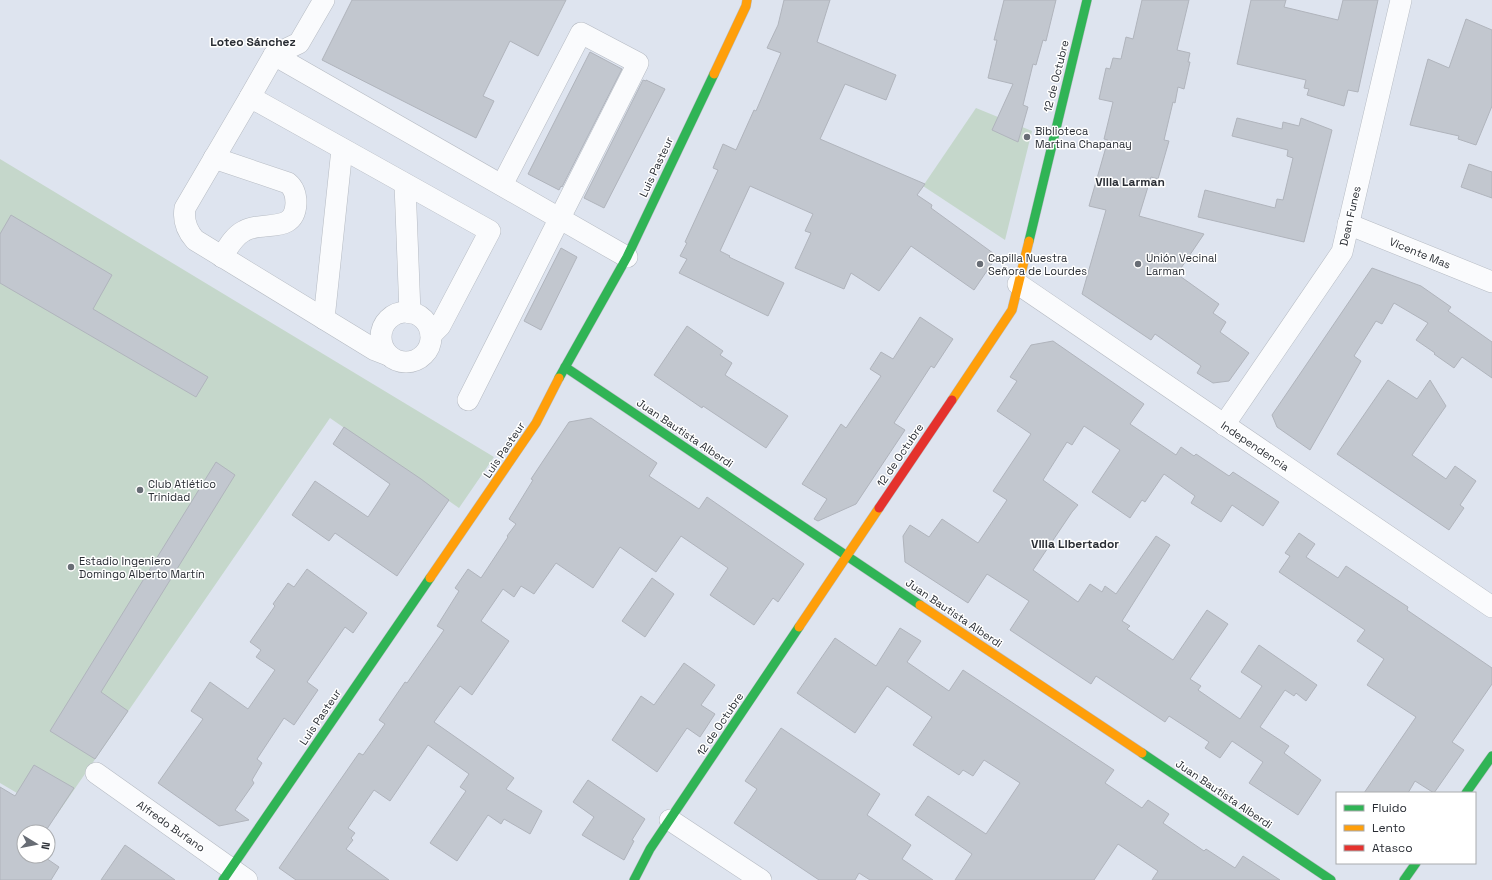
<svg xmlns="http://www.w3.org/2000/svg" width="1492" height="880" viewBox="0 0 1492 880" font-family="'Space Grotesk',sans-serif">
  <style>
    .green { fill: #c5d7cb }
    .building { fill: #c2c7cf; stroke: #b0b4bc }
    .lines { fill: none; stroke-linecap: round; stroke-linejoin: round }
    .street-casing { stroke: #b6bbc3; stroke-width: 22 }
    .fast-casing { stroke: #b6bbc3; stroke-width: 10 }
    .slow-casing { stroke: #b6bbc3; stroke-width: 10 }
    .jam-casing { stroke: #b6bbc3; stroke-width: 10 }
    .street { stroke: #fafbfd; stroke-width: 21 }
    .fast { stroke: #30b455; stroke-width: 9 }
    .slow { stroke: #ff9f0a; stroke-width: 9 }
    .jam { stroke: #e5322d; stroke-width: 9 }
    .poi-dot { fill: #686d75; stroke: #fff; stroke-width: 1.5 }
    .labels { text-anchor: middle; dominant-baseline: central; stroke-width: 3; stroke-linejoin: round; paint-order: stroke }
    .street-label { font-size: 11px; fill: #292d34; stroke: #fff }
    .poi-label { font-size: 11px; fill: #292d34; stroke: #fff; text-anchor: start }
    .neighbourhood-label { font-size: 12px; font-weight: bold; fill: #292d34; stroke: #fff }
  </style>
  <rect width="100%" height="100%" fill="#dee4ef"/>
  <g class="green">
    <polygon points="976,108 1032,131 1005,240 923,186"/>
    <polygon points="0,159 494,457 459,508 330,418 56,816 0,783"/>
  </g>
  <g class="building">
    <polygon points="352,0 566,0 538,56 510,41 483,96 494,101 476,138 322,60"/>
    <polygon points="784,0 830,0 817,42 896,75 886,100 845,84 820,139 925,184 917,195 932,205 931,208 997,256 974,290 911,246 879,291 851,273 844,289 795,268 811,233 805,231 813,214 750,186 720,251 730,256 729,257 784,283 768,316 679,273 687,259 680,256 687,243 685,242 718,170 713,168 723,144 736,150 754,110 756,111 781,53 767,48 778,25"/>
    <polygon points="1004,0 1056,0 1046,41 1043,40 1036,65 1033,64 1023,105 1028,107 1018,142 992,130 1013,84 988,78 997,40 994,40"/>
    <polygon points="1142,0 1189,0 1177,50 1190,53 1188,62 1190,62 1184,89 1178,87 1175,103 1173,102 1164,140 1169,141 1158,179 1151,177 1139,216 1204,234 1177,274 1219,304 1213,313 1226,322 1220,332 1249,353 1229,381 1213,383 1197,373 1201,366 1155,334 1151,340 1082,294 1106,210 1089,206 1108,140 1104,139 1113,102 1099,99 1106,68 1110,69 1113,58 1121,59 1126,37 1133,39"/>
    <polygon points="1251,0 1286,0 1284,7 1338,20 1343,0 1378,0 1358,92 1348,90 1344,106 1307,95 1309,89 1304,88 1306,80 1237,64"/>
    <polygon points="1466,19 1492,30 1492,106 1476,145 1458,139 1459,136 1410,125 1428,59 1449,68"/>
    <polygon points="590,52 622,69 562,187 561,186 559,190 528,174"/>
    <polygon points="643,80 646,81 646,80 665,89 604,208 584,198"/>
    <polygon points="1237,118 1282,129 1283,122 1299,126 1301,118 1332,130 1304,242 1198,217 1205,190 1275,208 1277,199 1283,200 1293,158 1287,156 1288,150 1232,136"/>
    <polygon points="1469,164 1492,172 1492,198 1461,187"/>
    <polygon points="11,215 112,275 93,309 208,377 196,397 0,283 0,234"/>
    <polygon points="561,248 577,257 541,330 524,321"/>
    <polygon points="1372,268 1421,286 1451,307 1448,311 1492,342 1492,378 1462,357 1454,368 1434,354 1435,353 1416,340 1428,323 1394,303 1382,324 1376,321 1354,356 1361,361 1310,450 1277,427 1272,415"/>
    <polygon points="920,317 953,339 934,368 931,366 894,423 905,430 856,504 818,521 814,519 827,499 802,484 841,424 846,428 881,376 870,369 881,352 893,359"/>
    <polygon points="687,326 723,351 720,355 732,363 725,375 788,416 766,448 703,406 702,408 654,375"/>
    <polygon points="1053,341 1144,404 1130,424 1176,455 1181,447 1194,456 1196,454 1229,476 1233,472 1279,502 1263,526 1232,505 1221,522 1191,503 1195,496 1164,474 1145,502 1142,500 1130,518 1092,492 1120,450 1084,426 1072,445 1067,442 1043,480 1078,505 1072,512 1033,570 1078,602 1090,584 1102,592 1105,586 1116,594 1156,536 1170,545 1122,621 1130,626 1127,629 1173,660 1207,610 1228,624 1190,679 1201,686 1198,690 1240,719 1262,686 1241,672 1259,645 1317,685 1306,701 1296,693 1294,696 1285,690 1260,727 1289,746 1284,753 1321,780 1298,815 1249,783 1263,762 1232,741 1220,758 1205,748 1209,742 1169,716 1165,722 1096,676 1091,684 1010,630 1029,601 987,574 968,603 905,562 903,536 910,525 929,537 942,519 978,543 1007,500 993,491 1031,434 997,411 1017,381 1010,377 1031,345"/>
    <polygon points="1388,380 1417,399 1430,380 1446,406 1412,455 1446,479 1455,466 1476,481 1460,505 1464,508 1449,530 1337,454"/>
    <polygon points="591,418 657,463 649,476 699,509 707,497 804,564 778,602 773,598 754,625 710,595 728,568 681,536 656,572 620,547 593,588 556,563 534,594 521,586 514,597 503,589 481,621 509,641 472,695 460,686 434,722 514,778 506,789 542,811 530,834 504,819 501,824 488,815 457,861 430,843 466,791 460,787 469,774 428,745 390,801 374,790 348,828 355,833 351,838 353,840 346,849 389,880 296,880 279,868 359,753 363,755 385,724 379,720 405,682 407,683 444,630 437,626 459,591 455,588 468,569 481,578 508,537 507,536 516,524 509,519 533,480 531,479 569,422"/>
    <polygon points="344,427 421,479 449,500 397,576 335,533 329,541 292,515 315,481 368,517 390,484 333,444"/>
    <polygon points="216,462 235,475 101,692 128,711 95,759 50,731"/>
    <polygon points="1299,533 1315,544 1306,557 1338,578 1346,566 1408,607 1407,610 1492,668 1492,684 1452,742 1464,750 1434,793 1415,781 1408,793 1364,793 1416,717 1367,685 1384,659 1357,641 1365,630 1279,572 1290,556 1285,553"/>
    <polygon points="307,569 367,613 353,633 345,627 307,682 318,690 294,725 284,718 257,759 262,763 252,780 254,783 235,810 249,820 219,826 158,783 203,719 191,711 210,682 248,709 275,670 256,657 261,650 250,642 275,606 273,604 288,583 294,587"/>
    <polygon points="652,578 674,594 645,637 622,621"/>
    <polygon points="900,628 921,641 907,662 949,691 963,670 1114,770 1105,783 1142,808 1148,800 1169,814 1163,823 1204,851 1206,849 1235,868 1243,856 1280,880 1152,880 1158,871 1118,844 1094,880 955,880 972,854 915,815 928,796 986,834 1020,783 984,760 973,776 963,770 959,775 913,745 932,717 887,686 855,733 797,693 835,638 876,666"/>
    <polygon points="684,663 715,685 701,705 715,714 700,737 687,728 657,772 612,740 641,696 654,705"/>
    <polygon points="781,728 880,794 867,815 911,845 902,859 933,880 870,880 859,873 855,880 819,880 734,823 757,789 745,781"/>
    <polygon points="34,765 74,788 45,832 24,832 24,856 43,856 59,867 51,880 0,880 0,787 15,796"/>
    <polygon points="588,780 645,819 632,840 634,841 624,860 582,835 594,817 573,802"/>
    <polygon points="125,845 175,880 101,880"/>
  </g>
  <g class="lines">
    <defs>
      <g id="street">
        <polyline points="274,55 627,257"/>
        <polyline points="250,97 274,55 299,43 324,0"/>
        <path d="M214,158L288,183C294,188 296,195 296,203C295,235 263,220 244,231C234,236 228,247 222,257"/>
        <polyline points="405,184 410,313"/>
        <polyline points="1348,224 1492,282"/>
        <polyline points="1018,284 1492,607"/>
        <circle cx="406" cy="337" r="25"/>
        <polyline points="324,319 342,149"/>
        <path d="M388,355L375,350L195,240C186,230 183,220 185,208L250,97L490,231L440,326L431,335"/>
        <polyline points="468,400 638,63 581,33 502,185"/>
        <polyline points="1224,425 1342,252 1401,0"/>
        <polyline points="96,773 247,880"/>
        <polyline points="670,820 761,880"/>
      </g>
      <g id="fast">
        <polyline points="1029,241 1087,0"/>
        <polyline points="565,367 920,605"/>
        <polyline points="559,378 627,257 714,74"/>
        <polyline points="1142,753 1331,880"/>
        <polyline points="1466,793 1492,756"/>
        <polyline points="223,880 430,578"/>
        <polyline points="634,880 650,849 799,627"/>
        <polyline points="1404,880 1416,863"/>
      </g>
      <g id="slow">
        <polyline points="714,74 746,6 747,0"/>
        <polyline points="952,400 1012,310 1029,241"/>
        <polyline points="430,578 536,423 559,378"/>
        <polyline points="920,605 1142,753"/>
        <polyline points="799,627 879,508"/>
      </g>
      <polyline id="jam" points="879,508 952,400"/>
    </defs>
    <use href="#street" class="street-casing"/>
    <use href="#fast" class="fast-casing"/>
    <use href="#slow" class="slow-casing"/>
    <use href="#jam" class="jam-casing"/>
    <use href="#street" class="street"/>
    <use href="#fast" class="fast"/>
    <use href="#slow" class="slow"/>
    <use href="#jam" class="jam"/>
  </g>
  <g class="poi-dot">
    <circle cx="1027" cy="137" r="4"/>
    <circle cx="980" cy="264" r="4"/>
    <circle cx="1138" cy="264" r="4"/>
    <circle cx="140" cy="490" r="4"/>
    <circle cx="71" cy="567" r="4"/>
  </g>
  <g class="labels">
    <g class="street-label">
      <text transform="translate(1056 76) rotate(-76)">12 de Octubre</text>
      <text transform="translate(656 167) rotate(-65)">Luis Pasteur</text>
      <text transform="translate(1350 216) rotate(-77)">Dean Funes</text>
      <text transform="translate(1420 253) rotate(22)">Vicente Mas</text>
      <text transform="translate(685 433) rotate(34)">Juan Bautista Alberdi</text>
      <text transform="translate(1255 446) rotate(34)">Independencia</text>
      <text transform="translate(504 450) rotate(-56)">Luis Pasteur</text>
      <text transform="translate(900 455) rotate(-56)">12 de Octubre</text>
      <text transform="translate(954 613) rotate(34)">Juan Bautista Alberdi</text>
      <text transform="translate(320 717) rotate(-56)">Luis Pasteur</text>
      <text transform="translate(720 724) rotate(-56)">12 de Octubre</text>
      <text transform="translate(1224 794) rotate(34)">Juan Bautista Alberdi</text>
      <text transform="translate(171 826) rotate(35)">Alfredo Bufano</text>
    </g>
    <g class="poi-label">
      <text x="1035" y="131">Biblioteca<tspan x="1035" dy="13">Martina Chapanay</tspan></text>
      <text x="988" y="258">Capilla Nuestra<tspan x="988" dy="13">Señora de Lourdes</tspan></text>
      <text x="1146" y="258">Unión Vecinal<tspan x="1146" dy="13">Larman</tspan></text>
      <text x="148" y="484">Club Atlético<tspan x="148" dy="13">Trinidad</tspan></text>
      <text x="79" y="561">Estadio Ingeniero<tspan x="79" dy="13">Domingo Alberto Martín</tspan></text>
    </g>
    <g class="neighbourhood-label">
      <text x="253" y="42">Loteo Sánchez</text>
      <text x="1130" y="182">Villa Larman</text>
      <text x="1075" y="544">Villa Libertador</text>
    </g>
  </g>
  <rect x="1336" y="792" width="140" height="72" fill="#ffffff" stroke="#a9abae"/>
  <rect x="1344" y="805" width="20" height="6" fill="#30b455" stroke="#a9abae"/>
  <text x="1372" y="812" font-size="12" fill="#292d34">Fluido</text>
  <rect x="1344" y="825" width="20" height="6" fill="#ff9f0a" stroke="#a9abae"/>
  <text x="1372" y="832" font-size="12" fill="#292d34">Lento</text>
  <rect x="1344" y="845" width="20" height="6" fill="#e5322d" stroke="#a9abae"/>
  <text x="1372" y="852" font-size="12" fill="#292d34">Atasco</text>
  <g transform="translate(36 844) rotate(100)"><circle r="19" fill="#ffffff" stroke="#a9abae"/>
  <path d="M0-3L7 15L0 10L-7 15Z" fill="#686d75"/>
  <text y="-6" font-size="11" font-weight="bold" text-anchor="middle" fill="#292d34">N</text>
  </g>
</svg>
